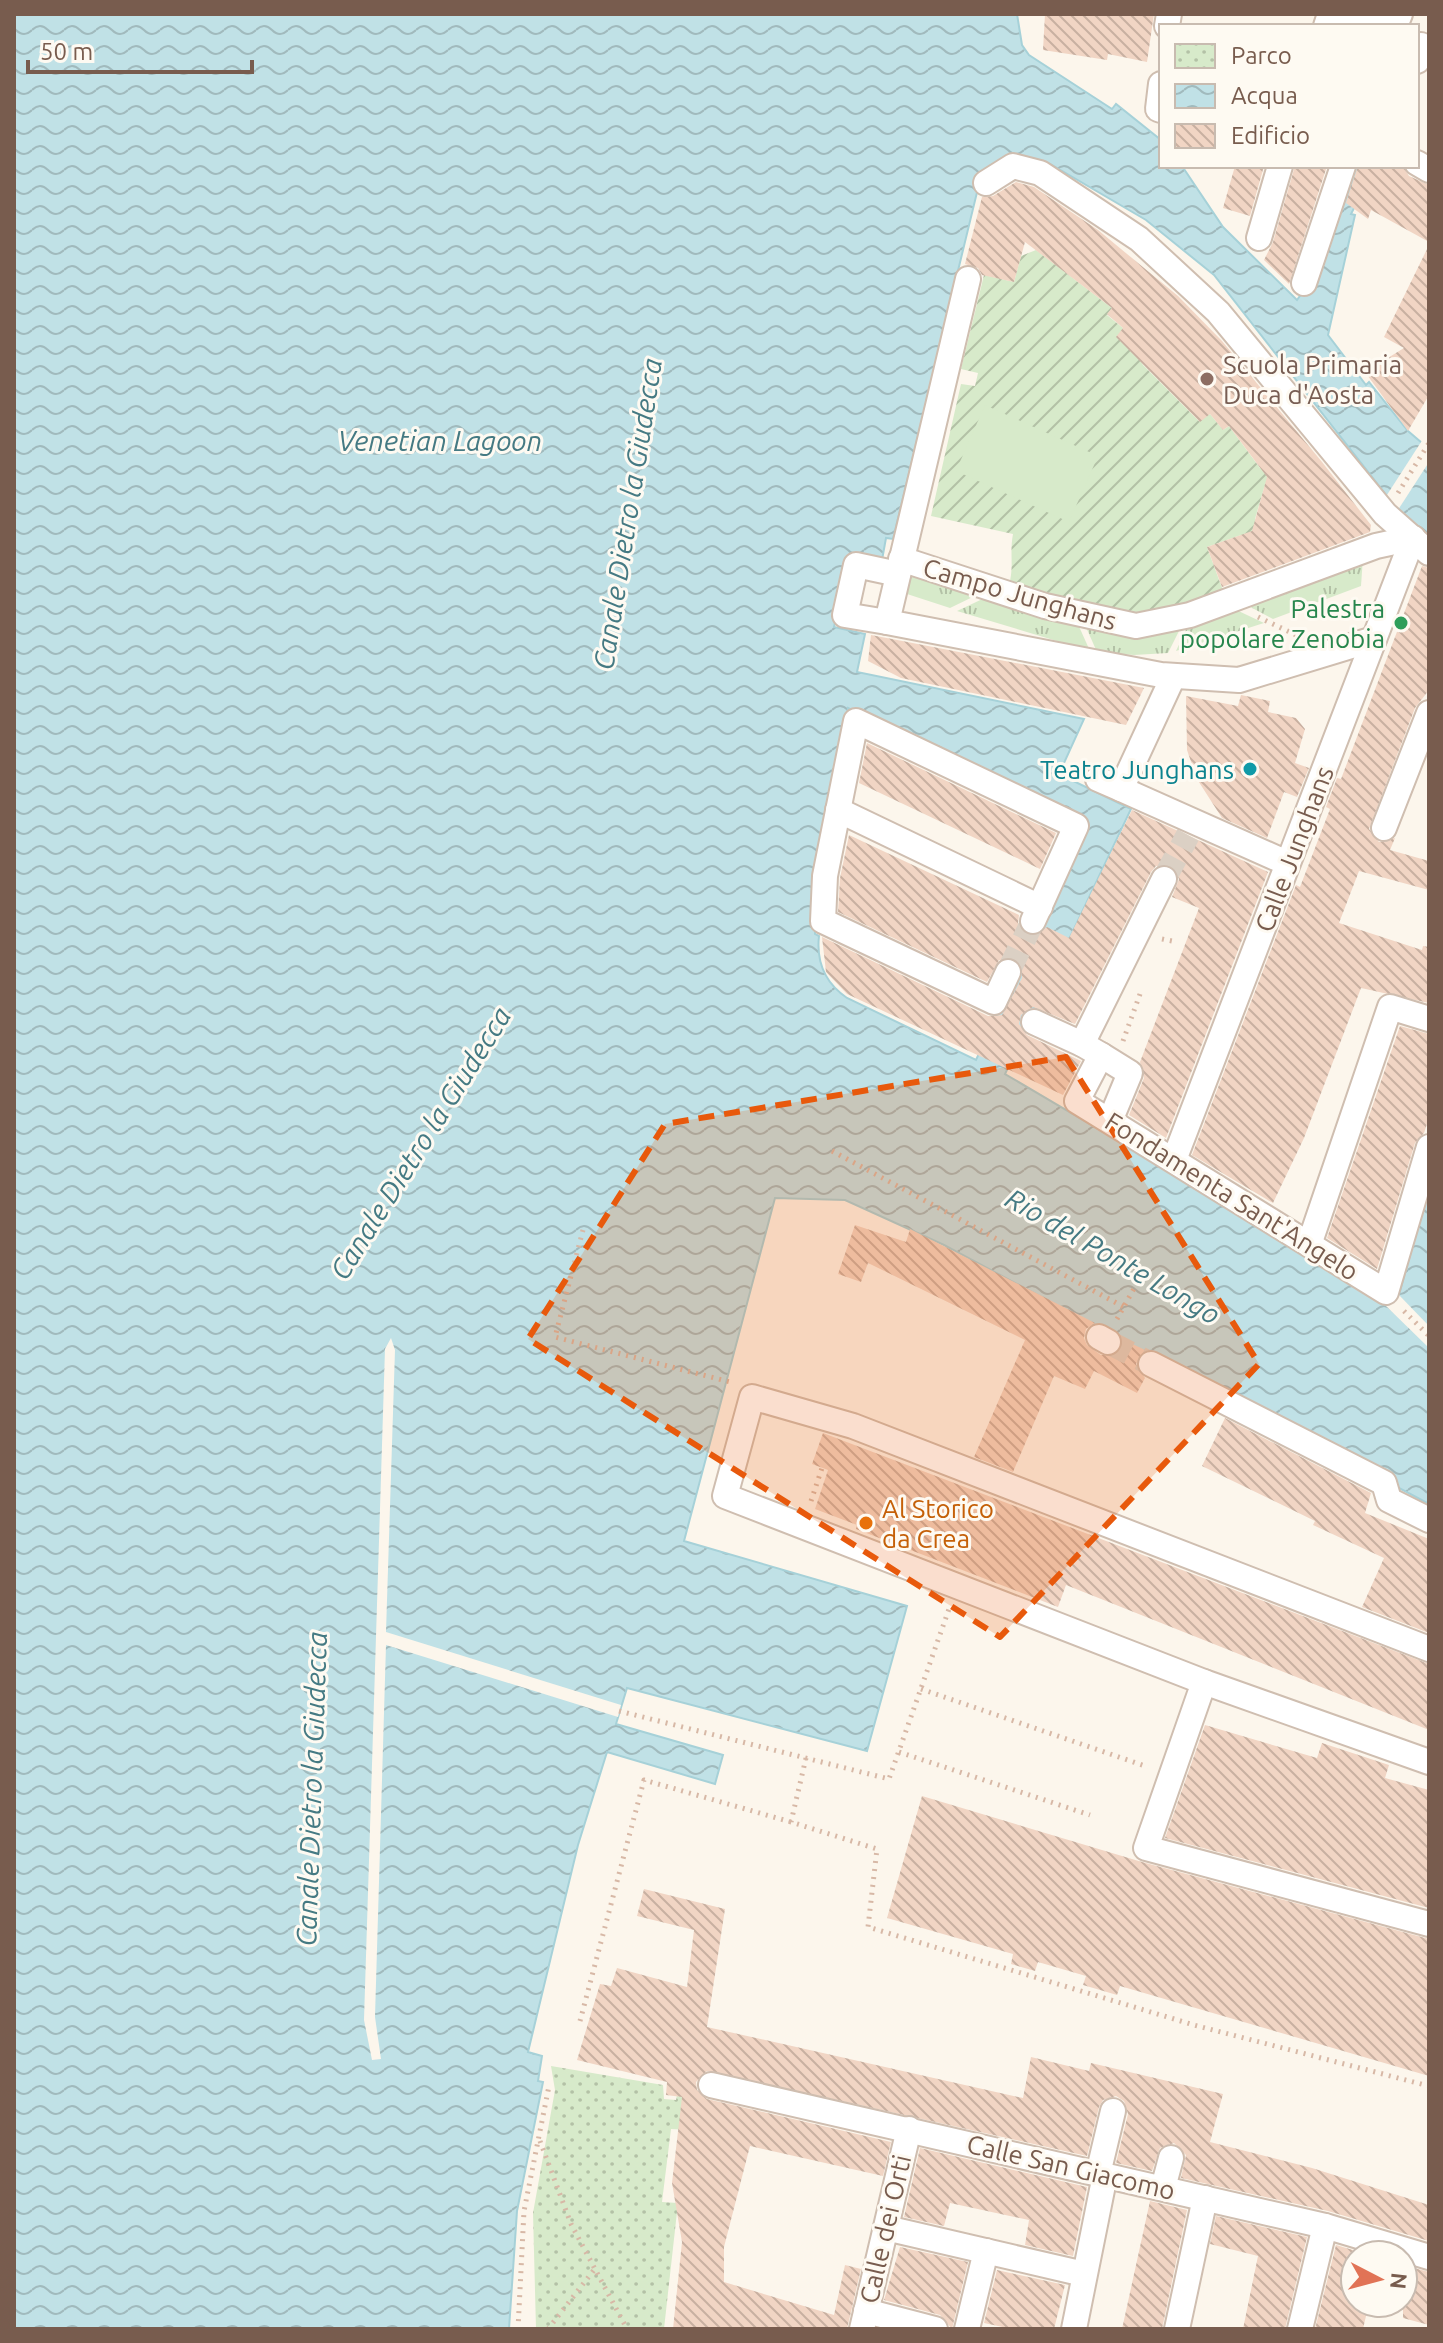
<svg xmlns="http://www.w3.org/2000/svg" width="1443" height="2343" viewBox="0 0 1443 2343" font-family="Ubuntu,sans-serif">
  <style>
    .grass { fill: url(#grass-tufts) }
    .park { fill: url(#park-dots) }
    .garden { fill: url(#garden-furrows) }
    .pitch { fill: #d7eaca }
    .water { fill: url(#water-waves); stroke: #a6d1d8; stroke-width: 2; fill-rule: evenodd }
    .pier { fill: #fcf6ec }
    .building { fill: url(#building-back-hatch) }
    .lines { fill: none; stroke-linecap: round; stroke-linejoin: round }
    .pedestrian-tunnel { stroke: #dbd0c4; stroke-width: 24; stroke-dasharray: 24 12; stroke-linecap: butt }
    .pedestrian-casing { stroke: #cfbeb0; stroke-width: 28 }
    .path { stroke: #d7b8a6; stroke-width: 5; stroke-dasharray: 2 6; stroke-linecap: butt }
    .pedestrian { stroke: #fff; stroke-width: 24 }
    .marked { fill: #e8590c; fill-opacity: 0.2; stroke: #e8590c; stroke-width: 6; stroke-dasharray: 16 10; stroke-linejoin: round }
    .education-dot { fill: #8d6e63; stroke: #fefaf2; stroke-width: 3 }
    .leisure-dot { fill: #2e9e5b; stroke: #fefaf2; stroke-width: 3 }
    .culture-dot { fill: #0f9aa8; stroke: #fefaf2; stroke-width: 3 }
    .food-dot { fill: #e8710a; stroke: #fefaf2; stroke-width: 3 }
    .labels { text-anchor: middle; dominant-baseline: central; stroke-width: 6; stroke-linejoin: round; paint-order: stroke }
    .education-label { font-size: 26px; fill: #785e54; stroke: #fefaf2; text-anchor: start }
    .street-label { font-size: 26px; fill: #785c4e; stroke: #fefaf2 }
    .leisure-label { font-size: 26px; fill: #27864d; stroke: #fefaf2; text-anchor: end }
    .culture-label { font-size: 26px; fill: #0d838f; stroke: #fefaf2; text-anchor: end }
    .food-label { font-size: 26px; fill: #c56008; stroke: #fefaf2; text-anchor: start }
    .water-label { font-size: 28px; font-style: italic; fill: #457a83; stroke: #fefaf2 }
  </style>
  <defs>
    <pattern id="grass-tufts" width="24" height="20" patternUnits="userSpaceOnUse" patternTransform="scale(2)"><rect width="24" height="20" fill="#d7eaca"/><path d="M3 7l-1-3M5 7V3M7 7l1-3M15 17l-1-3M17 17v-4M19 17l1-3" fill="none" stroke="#b3c1a6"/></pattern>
    <pattern id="park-dots" width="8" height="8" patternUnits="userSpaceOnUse" patternTransform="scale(2)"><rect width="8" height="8" fill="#d7eaca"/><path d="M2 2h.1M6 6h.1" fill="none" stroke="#b3c1a6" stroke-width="1.8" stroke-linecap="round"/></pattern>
    <pattern id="garden-furrows" width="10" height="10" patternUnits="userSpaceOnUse" patternTransform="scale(2)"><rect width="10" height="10" fill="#d7eaca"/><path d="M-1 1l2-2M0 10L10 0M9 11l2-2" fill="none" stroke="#b3c1a6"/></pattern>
    <pattern id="water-waves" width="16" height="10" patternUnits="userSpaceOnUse" patternTransform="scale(2)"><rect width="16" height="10" fill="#c0e1e6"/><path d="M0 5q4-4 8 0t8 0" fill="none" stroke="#a1babd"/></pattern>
    <pattern id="building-back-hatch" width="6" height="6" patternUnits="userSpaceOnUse" patternTransform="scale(2)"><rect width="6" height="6" fill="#f1d5c4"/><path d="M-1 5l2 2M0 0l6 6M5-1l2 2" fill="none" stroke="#c8b0a1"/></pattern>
  </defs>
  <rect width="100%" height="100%" fill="#fcf6ec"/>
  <g class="grass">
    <polygon points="1363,557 1361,586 1273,619 1241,602"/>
    <polygon points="911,570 983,592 950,608 904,593"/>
    <polygon points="991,595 1077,622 1090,651 957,611"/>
    <polygon points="1230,607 1264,623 1176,651 1190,621"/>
    <polygon points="1183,623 1168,653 1134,655 1097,652 1085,625"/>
  </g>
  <polygon class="park" points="551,2066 663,2085 664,2099 676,2100 678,2089 695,2094 690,2130 671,2129 662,2202 678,2203 664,2329 536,2329 533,2213 555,2090"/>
  <path class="garden" d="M1036,250L1112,308L1107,315L1123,328L1143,365L1199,421L1210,414L1223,430L1229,426L1260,468L1268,469L1270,486L1264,488L1255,519L1260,524L1247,537L1241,535L1207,547L1225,596L1128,620L1008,589C1015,566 1009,555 1013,534L931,516L961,384L975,386L978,373L961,369L984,275L1014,282L1021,256Z"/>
  <polygon class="pitch" points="985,405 1098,456 1069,522 956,471"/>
  <path class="water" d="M14,14H1017L1022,45L1029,55L1112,109L1116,104L1161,140V166H1182L1223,227L1297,300L1307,286L1348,166H1375L1351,214L1355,215L1328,335L1366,385L1369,382L1408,431L1429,449V542L1401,514L1214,275L1146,220L1050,164L1019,157L979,184L893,539L886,538L882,560L851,554L834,627L865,634L857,672L1084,719L1059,774L1131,809L1005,1074L1190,1183L1385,1305L1399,1295L1429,1186V1504L944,1245L845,1200L775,1198L684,1541L907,1606L867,1751L627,1688L616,1724L723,1755L715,1784L607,1752L578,1845L528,2052L542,2056L538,2081L543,2082L517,2211L509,2329H14ZM848,708L1088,823L976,1060L847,998C825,983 816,963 819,936L815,934L817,871Z"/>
  <g class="pier">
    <polygon points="1423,439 1429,444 1429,462 1396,513 1385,498"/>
    <polygon points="1399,1295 1429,1326 1429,1348 1385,1305"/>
    <polygon points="391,1338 395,1350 386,1632 621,1705 618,1717 386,1645 375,2017 381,2059 372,2060 364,2020 385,1349"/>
  </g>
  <g class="building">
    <polygon points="1045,14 1154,14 1147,62 1108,54 1107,60 1043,50"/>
    <polygon points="1235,166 1264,166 1250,216 1223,208"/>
    <polygon points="1295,166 1327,166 1289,284 1264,260 1273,242"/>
    <polygon points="1358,166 1403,166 1409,176 1429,185 1429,242 1371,210 1368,219 1346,203"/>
    <polygon points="1016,182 1034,187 1098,230 1178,296 1222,341 1322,462 1371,525 1370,532 1222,587 1207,547 1252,531 1267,477 1229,426 1223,430 1210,414 1200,422 1116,337 1123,328 1107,314 1112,308 1025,242 1014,282 982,275 978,268 965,264 982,197 993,196"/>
    <polygon points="1429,245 1429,395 1408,431 1365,372 1404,348 1384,337"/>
    <polygon points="1422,566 1429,568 1429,690 1415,708 1369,829 1379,842 1395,838 1390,850 1429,861 1429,890 1359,871 1339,923 1422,950 1423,946 1429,947 1429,1003 1361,988 1304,1138 1273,1203 1192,1155 1296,885 1300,887 1330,809 1326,807 1337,778 1341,779"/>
    <polygon points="871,635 892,639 1144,688 1126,725 901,678 868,661"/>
    <polygon points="1241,695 1270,701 1268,712 1296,718 1305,729 1295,763 1309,768 1297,797 1284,792 1267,838 1222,818 1197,779 1187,750 1186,696 1238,706"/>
    <polygon points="867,743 1056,833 1040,869 859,783"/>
    <polygon points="1132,810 1268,872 1166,1138 1129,1115 1144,1078 1140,1062 1199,908 1172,897 1179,879 1170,865 1156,866 1151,872 1075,1024 1033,1007 1021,1015 1019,1024 1027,1035 1081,1061 1063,1095 847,994 826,972 822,937 988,1016 1002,1015 1022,978 1021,964 1015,959 999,960 987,982 838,912 840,878 849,835 1019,915 1018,923 1026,934 1035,936 1047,927 1069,938"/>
    <polygon points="1400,1026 1429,1034 1429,1118 1424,1133 1415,1143 1377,1269 1327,1238"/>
    <polygon points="855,1225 906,1242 910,1229 1095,1323 1086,1329 1084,1338 1087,1345 1101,1355 1116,1354 1122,1339 1145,1350 1136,1364 1145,1378 1137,1393 1094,1371 1085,1389 1054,1376 1013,1472 974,1457 1025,1340 868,1263 861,1282 838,1274"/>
    <polygon points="1225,1418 1371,1493 1365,1513 1429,1539 1429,1633 1362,1607 1384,1558 1313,1525 1315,1521 1202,1466"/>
    <polygon points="823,1433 1429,1664 1429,1730 1066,1585 1058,1607 856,1529 857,1525 815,1509 828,1470 812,1464"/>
    <polygon points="1205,1725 1317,1758 1322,1743 1389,1765 1385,1778 1429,1790 1429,1908 1165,1838"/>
    <polygon points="922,1796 1142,1862 1429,1939 1429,2076 1120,1986 1117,1995 1083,1985 1086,1976 1038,1962 1035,1971 1011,1964 1013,1954 887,1918"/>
    <polygon points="644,1889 725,1909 707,2027 1023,2098 1031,2057 1089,2071 1091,2063 1223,2094 1210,2142 1312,2168 1429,2205 1429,2241 1328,2211 1181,2178 1186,2155 1174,2143 1160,2148 1152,2171 1116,2163 1128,2114 1124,2101 1116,2096 1103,2100 1099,2107 1087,2156 707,2071 696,2082 697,2090 707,2099 891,2142 883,2176 750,2146 724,2247 724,2282 834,2315 845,2265 861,2269 847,2329 673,2329 682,2242 672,2183 682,2097 666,2095 667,2082 577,2060 600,1984 611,1986 617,1968 687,1987 694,1930 637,1916"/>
    <polygon points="920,2148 1087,2187 1073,2256 1025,2245 1029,2220 950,2203 944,2226 904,2217"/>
    <polygon points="1150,2201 1187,2210 1162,2329 1122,2329"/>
    <polygon points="1216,2216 1307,2237 1285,2329 1243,2329 1258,2256 1210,2244"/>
    <polygon points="1336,2245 1370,2255 1355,2255 1355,2303 1369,2303 1363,2329 1315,2329"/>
    <polygon points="900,2247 968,2262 952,2329 940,2315 884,2300"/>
    <polygon points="1403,2265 1429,2272 1429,2325 1403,2318"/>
    <polygon points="997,2270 1065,2285 1054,2329 1012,2329 984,2323"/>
  </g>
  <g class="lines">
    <g class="pedestrian-tunnel">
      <polyline points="1164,879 1188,835"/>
      <polyline points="1008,972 1033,921"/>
      <polyline points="1108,1342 1151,1364"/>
    </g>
    <defs>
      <g id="pedestrian">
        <polyline points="1345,14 1383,26"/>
        <polyline points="1167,26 1169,14"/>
        <polyline points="1326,26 1330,14"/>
        <polyline points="1395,26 1400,14"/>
        <polyline points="1417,61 1421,45"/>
        <polyline points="1161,84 1158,109 1161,110"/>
        <polyline points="1417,163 1429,170"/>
        <polyline points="986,183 1013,166 1040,173 1139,239 1218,312 1385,514 1429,553"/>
        <polyline points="1259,238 1280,166"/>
        <polyline points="968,279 887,622 1161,675 1239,680 1374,639"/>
        <polyline points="1304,283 1343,166"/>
        <polyline points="901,559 1045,606 1136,626 1190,615 1376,546 1413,538"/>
        <polyline points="887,622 845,615 856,565 898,574"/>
        <polyline points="1098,779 1121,789 1173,677"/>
        <polyline points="1121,789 1287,863"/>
        <polyline points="838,810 1040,907"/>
        <polyline points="1384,828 1429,713"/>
        <polyline points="1164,879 1082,1044 1101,1055 1077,1101 1386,1292 1429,1147"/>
        <polyline points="1008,972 994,1002 823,921 825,876 856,721 1076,826 1033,921"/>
        <polyline points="1034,1022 1082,1044"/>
        <polyline points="1101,1055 1130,1073 1110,1121"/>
        <polyline points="1174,1160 1413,538"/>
        <polyline points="1310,1242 1390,1007 1429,1019"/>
        <polyline points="1099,1337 1108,1342"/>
        <polyline points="1151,1364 1384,1483 1389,1500 1429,1520"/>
        <polyline points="1429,1649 853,1426 752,1397 725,1496 1204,1682 1146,1848 1429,1924"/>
        <polyline points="1204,1682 1429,1762"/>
        <polyline points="711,2085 1325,2226 1429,2257"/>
        <polyline points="1098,2174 1113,2111"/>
        <polyline points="1163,2188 1171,2158"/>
        <polyline points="886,2228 1084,2274"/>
        <polyline points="866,2311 935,2329"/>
        <polyline points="862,2329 909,2129"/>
        <polyline points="967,2329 986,2251"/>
        <polyline points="1074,2329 1105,2175"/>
        <polyline points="1177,2329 1205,2198"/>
        <polyline points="1300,2329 1325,2226"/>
      </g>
    </defs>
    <use href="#pedestrian" class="pedestrian-casing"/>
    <g class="path">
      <polyline points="1398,493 1429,443"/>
      <polyline points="1258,617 1296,635"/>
      <polyline points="1162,939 1177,942"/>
      <polyline points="1123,1041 1140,994"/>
      <polyline points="832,1151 1124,1307"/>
      <polyline points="583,1230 555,1337 730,1382"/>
      <polyline points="1404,1311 1429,1336"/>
      <polyline points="1117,1319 1136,1285"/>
      <polyline points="811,1501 822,1468"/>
      <polyline points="921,1689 1148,1767"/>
      <polyline points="619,1711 889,1779 949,1609"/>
      <polyline points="899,1752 1090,1815"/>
      <polyline points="806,1758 791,1822 877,1849 868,1927 1194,2025 1429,2086"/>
      <polyline points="580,2021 644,1780 791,1822"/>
      <polyline points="540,2141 571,2224 627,2329"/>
      <polyline points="518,2329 524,2211 549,2086"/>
      <polyline points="548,2329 594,2270"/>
    </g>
    <use href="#pedestrian" class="pedestrian"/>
  </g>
  <path class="marked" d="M1066,1057L1259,1364L1000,1637L528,1339L665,1124Z"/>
  <circle class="education-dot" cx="1207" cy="379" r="8"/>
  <circle class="leisure-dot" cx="1401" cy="623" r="8"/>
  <circle class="culture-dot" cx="1250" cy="769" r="8"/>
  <circle class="food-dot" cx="866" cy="1523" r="8"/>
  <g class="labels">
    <g class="education-label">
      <text x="1223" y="364">Scuola Primaria<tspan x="1223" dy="30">Duca d'Aosta</tspan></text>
    </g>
    <g class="street-label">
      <text transform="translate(1020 594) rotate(16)">Campo Junghans</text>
      <text transform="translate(1294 849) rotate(-69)">Calle Junghans</text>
      <text transform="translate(1232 1196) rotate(32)">Fondamenta Sant'Angelo</text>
      <text transform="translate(1071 2167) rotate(13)">Calle San Giacomo</text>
      <text transform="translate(885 2229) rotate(-77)">Calle dei Orti</text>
    </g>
    <g class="leisure-label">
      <text x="1385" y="608">Palestra<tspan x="1385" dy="30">popolare Zenobia</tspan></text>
    </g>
    <g class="culture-label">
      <text x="1234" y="769">Teatro Junghans</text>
    </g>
    <g class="food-label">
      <text x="882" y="1508">Al Storico<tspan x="882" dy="30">da Crea</tspan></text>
    </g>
    <g class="water-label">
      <text x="440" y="440">Venetian Lagoon</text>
      <text transform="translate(627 514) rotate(-81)">Canale Dietro la Giudecca</text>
      <text transform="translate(420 1143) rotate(-58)">Canale Dietro la Giudecca</text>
      <text transform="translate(1113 1256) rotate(30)">Rio del Ponte Longo</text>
      <text transform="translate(311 1789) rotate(-88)">Canale Dietro la Giudecca</text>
    </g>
  </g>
  <rect width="1443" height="2343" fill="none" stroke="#785c4e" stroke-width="32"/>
  <rect x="1159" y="24" width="260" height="144" fill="#fefaf2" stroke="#c8bbb0" stroke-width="2"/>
  <rect x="1175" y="44" width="40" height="24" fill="url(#park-dots)" stroke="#c8bbb0" stroke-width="2"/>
  <text x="1231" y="64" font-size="24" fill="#785c4e">Parco</text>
  <rect x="1175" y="84" width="40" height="24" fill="url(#water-waves)" stroke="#c8bbb0" stroke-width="2"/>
  <text x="1231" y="104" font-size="24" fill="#785c4e">Acqua</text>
  <rect x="1175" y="124" width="40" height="24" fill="url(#building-back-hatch)" stroke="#c8bbb0" stroke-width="2"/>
  <text x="1231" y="144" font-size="24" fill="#785c4e">Edificio</text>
  <g transform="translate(1379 2279) rotate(96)"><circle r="38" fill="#fefaf2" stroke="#c8bbb0" stroke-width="2"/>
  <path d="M0-6L14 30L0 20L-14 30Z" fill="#e17356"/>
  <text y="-12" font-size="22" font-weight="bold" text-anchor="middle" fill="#785c4e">N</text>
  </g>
  <path d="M28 60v12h224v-12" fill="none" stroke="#785c4e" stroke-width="4"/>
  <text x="40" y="60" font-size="24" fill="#785c4e" stroke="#fefaf2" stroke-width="6" paint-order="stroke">50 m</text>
</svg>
